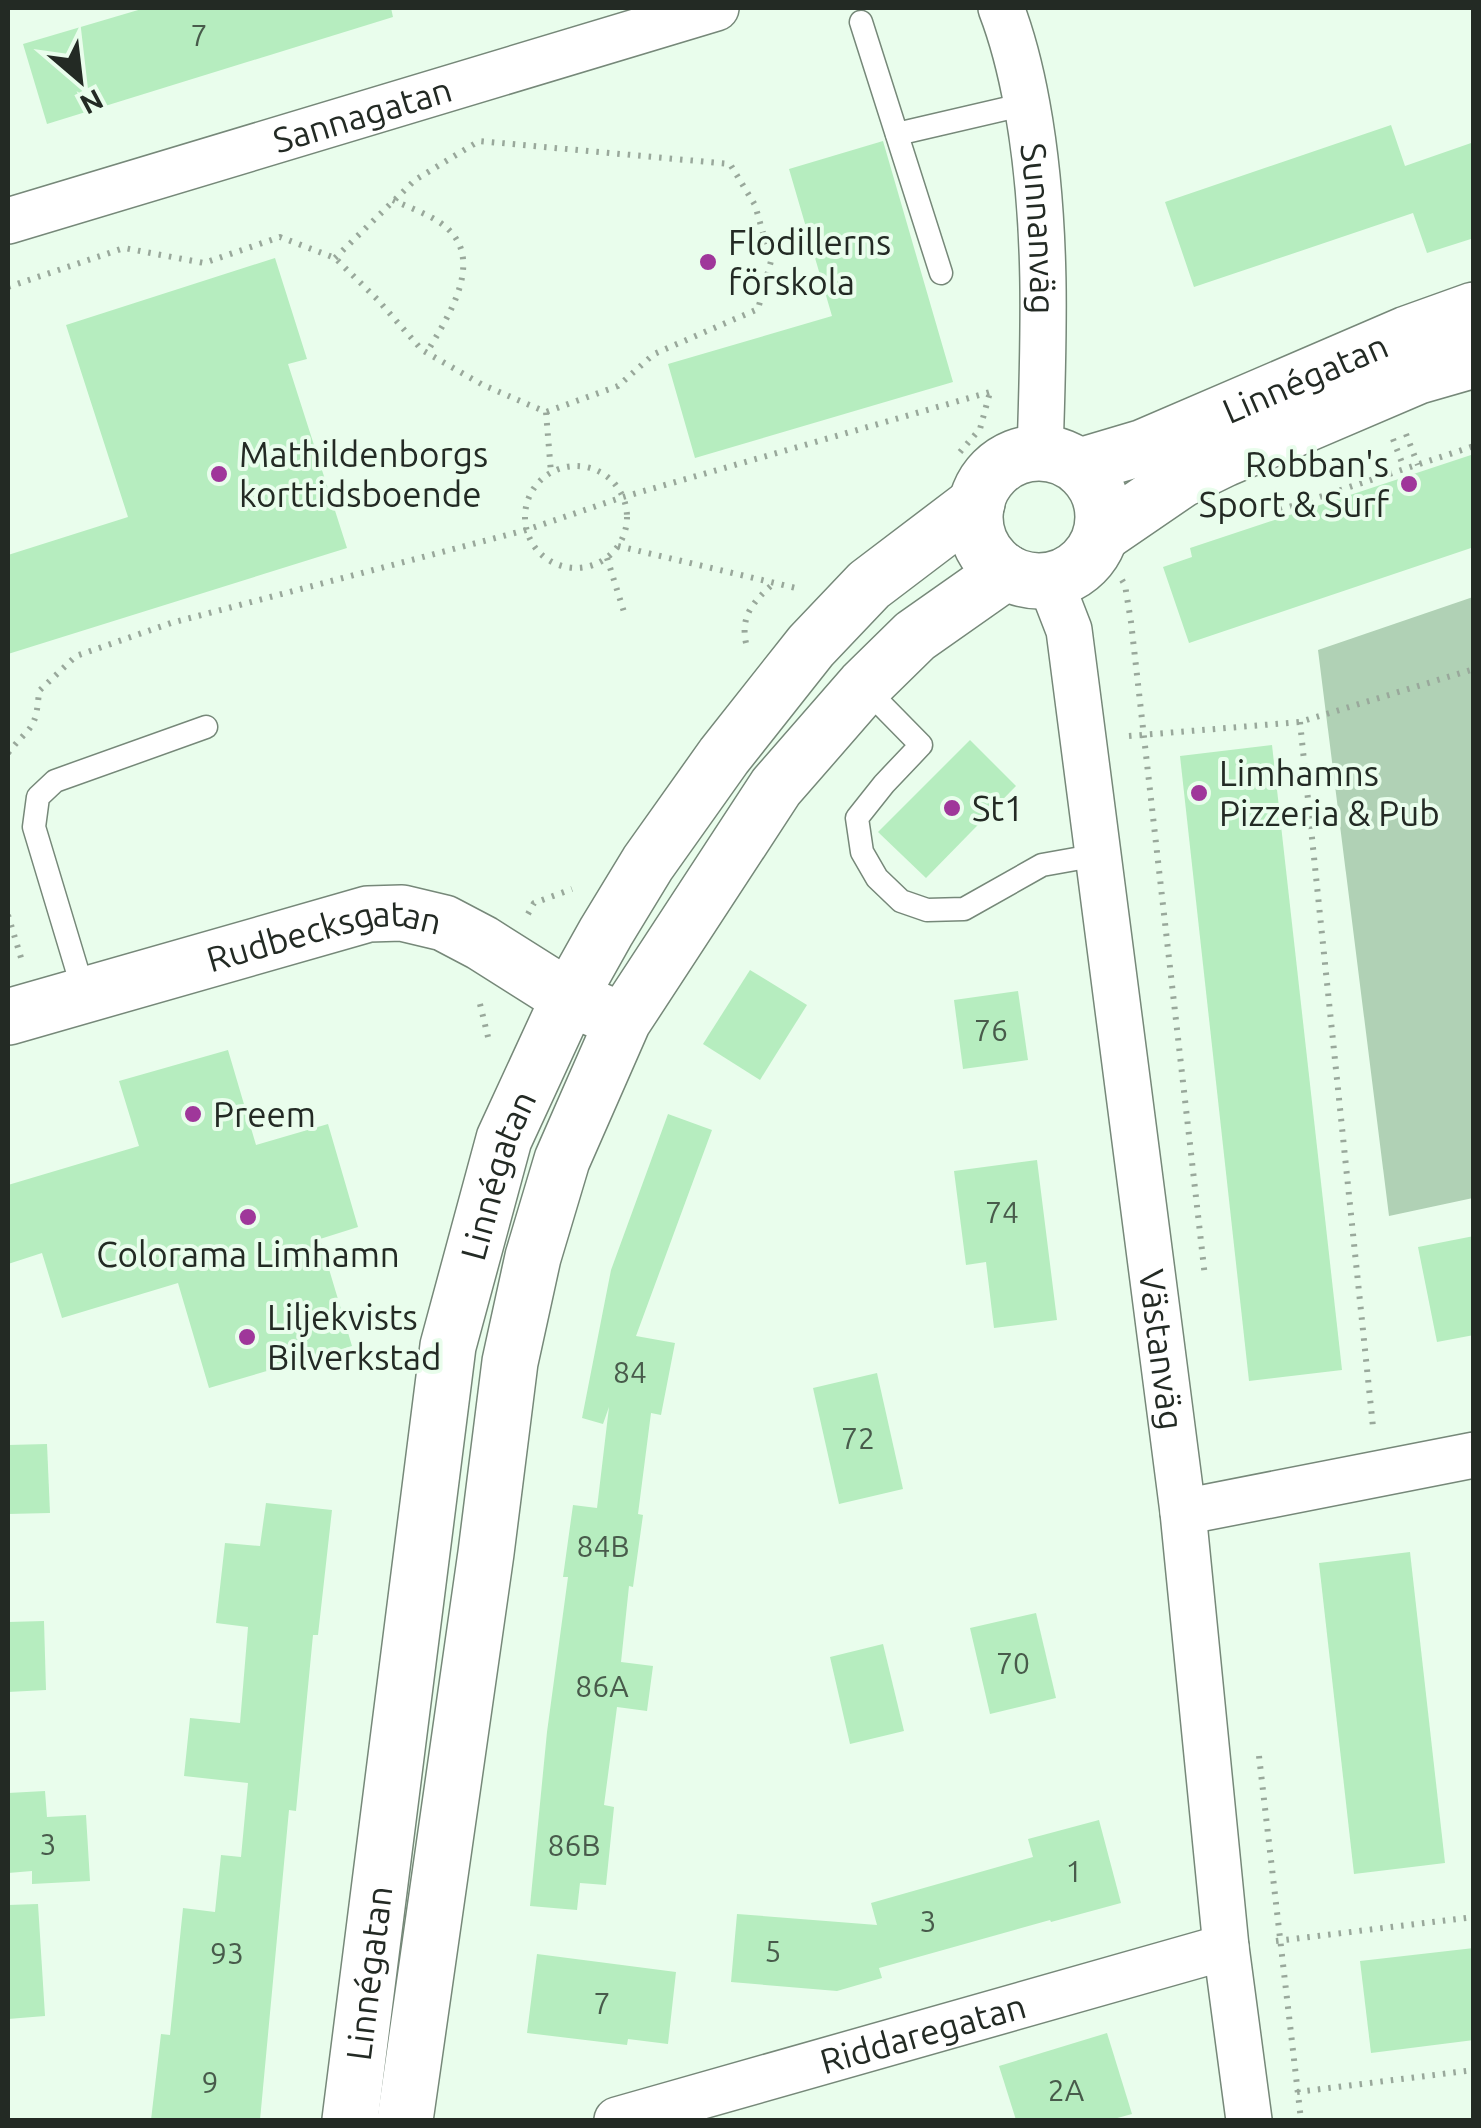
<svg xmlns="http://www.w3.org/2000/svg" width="1481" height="2128" viewBox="0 0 1481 2128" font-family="Ubuntu,sans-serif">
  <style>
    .green { fill: #b0d1b5 }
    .building { fill: #b6edbf }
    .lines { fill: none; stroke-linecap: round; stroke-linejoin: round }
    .service-casing { stroke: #768879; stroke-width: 25 }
    .minor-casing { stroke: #768879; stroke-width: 48 }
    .tertiary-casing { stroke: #768879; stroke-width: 58 }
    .path { stroke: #99a89b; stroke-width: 6; stroke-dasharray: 2.5 8; stroke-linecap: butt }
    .service { stroke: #fff; stroke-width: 22 }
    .minor { stroke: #fff; stroke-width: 45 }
    .tertiary { stroke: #fff; stroke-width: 55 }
    .poi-dot { fill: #9f379a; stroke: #e9fdec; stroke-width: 4 }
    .labels { text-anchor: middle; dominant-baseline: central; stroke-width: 8; stroke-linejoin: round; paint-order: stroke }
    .number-label { font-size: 30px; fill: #485b4b }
    .street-label { font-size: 35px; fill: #232a24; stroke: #e9fdec }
    .poi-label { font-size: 35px; fill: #232a24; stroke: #e9fdec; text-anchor: start }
  </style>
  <rect width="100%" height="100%" fill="#e9fdec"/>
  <polygon class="green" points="1473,597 1473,1198 1389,1216 1318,650"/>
  <g class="building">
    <polygon points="145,8 391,8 393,17 47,124 23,44"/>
    <polygon points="1391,125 1405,166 1474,142 1474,238 1427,253 1413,213 1194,287 1165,202"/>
    <polygon points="883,141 953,382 695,458 668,364 832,316 789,169"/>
    <polygon points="275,258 307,359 288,364 347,548 8,654 8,555 128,517 66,325"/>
    <polygon points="1474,454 1474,547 1189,643 1163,567 1192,557 1190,548"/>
    <polygon points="970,740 1016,786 926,878 878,832"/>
    <polygon points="1272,745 1342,1370 1249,1381 1180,756"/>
    <polygon points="750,970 807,1005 760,1080 703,1044"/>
    <polygon points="1018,991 1028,1060 963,1069 954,1000"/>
    <polygon points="228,1050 256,1145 328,1124 358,1227 320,1239 352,1346 209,1388 178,1283 62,1318 42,1253 8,1264 8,1185 139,1146 119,1081"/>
    <polygon points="668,1114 712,1130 636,1336 675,1343 661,1415 651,1413 638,1514 643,1515 633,1587 629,1586 621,1662 653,1666 647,1711 617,1707 604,1805 614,1807 606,1885 580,1883 577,1910 530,1906 547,1732 568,1577 563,1577 573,1505 597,1508 609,1407 603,1424 582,1418 611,1270"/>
    <polygon points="1037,1160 1057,1320 994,1328 986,1262 966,1265 954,1171"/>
    <polygon points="1474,1236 1474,1335 1437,1342 1418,1247"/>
    <polygon points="877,1373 903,1489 839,1504 813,1388"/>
    <polygon points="47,1444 50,1513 8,1514 8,1445"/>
    <polygon points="266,1503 332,1510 318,1635 313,1635 296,1811 289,1810 260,2120 151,2120 161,2034 170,2035 183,1908 215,1912 221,1855 241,1857 248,1783 184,1776 190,1718 240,1723 248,1627 216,1623 225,1543 260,1546"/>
    <polygon points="1410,1552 1445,1863 1354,1874 1319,1563"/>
    <polygon points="1036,1613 1056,1698 990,1714 970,1628"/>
    <polygon points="44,1621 46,1690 8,1692 8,1622"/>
    <polygon points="883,1644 904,1731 850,1744 830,1657"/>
    <polygon points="45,1791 47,1817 86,1815 90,1881 32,1884 32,1871 8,1873 8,1793"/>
    <polygon points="1099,1820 1121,1903 1051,1922 1050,1920 879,1968 882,1978 837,1991 731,1982 737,1914 877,1925 871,1903 1033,1857 1028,1839"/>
    <polygon points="38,1904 45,2016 8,2019 8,1905"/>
    <polygon points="1474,1948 1474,2040 1371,2053 1360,1961"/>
    <polygon points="537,1954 676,1972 668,2044 628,2039 627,2045 527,2033"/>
    <polygon points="1107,2033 1132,2114 1110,2120 1016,2120 999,2066"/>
  </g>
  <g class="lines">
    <defs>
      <g id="service">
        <polyline points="861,22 941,273"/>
        <polyline points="897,134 1026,104"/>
        <polyline points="864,687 921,745 884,784 857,818 862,852 877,878 901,901 927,910 964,909 1042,865 1098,855"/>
        <polyline points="84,993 34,827 38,797 55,781 206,727"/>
      </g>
      <g id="minor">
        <path id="s1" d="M1001,8C1013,39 1021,72 1027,105C1048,220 1044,335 1040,452"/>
        <path id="s2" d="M8,221L716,8"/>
        <path id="s3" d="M1050,581L1069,630L1183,1512L1226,1947L1249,2120"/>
        <polyline points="1183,1512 1474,1455"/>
        <path id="s4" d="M617,2120L1226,1947"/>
      </g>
      <g id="tertiary">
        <circle cx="1039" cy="517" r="64"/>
        <path id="s5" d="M1080,466L1144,447L1407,334L1474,310"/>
        <polyline points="1102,534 1181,480 1224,459 1418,376 1474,360"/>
        <path id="s6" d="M8,1017L368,914L402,913L444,923L482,943L569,998L602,1012"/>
        <path id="s7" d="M350,2120L448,1346L504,1139L569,998L606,932L648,863L724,756L811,646L869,585L977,503"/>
        <polyline points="405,2120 486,1553 510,1362 533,1257 562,1160 623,1021 776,787 864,686 915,636 1006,572"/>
      </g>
    </defs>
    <use href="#service" class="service-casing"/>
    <use href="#minor" class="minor-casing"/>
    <use href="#tertiary" class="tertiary-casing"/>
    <g class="path">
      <path d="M393,200C412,209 435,216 449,230C484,264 446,320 427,352"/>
      <polyline points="335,258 415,180 479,141 730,164 755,205 771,261 758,309 654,354 618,386 546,412"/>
      <polyline points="8,287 124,248 204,263 280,237 335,258 377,299 422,350 483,385 546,412 551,473"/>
      <polyline points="1406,434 1418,465"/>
      <polyline points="1393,439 1404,468"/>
      <polyline points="960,452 980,429 990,392"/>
      <circle cx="576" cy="517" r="51"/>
      <polyline points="1280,510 1474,446"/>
      <polyline points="618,546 796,588"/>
      <polyline points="607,558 624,612"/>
      <polyline points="1122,580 1125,585 1131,622 1205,1277"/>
      <path d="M746,643C740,615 754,601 774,583"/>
      <polyline points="1300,722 1373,1427"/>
      <polyline points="1129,736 1300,722 1474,669"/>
      <path d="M8,753C31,724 36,732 39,691L76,656L171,623L526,530L623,497L990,392"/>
      <polyline points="528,914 534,903 572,889"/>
      <polyline points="8,915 22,961"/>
      <polyline points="480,1004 489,1041"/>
      <polyline points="1259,1756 1301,2120"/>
      <polyline points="1276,1941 1474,1917"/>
      <polyline points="1297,2092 1474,2070"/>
    </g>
    <use href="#service" class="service"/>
    <use href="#minor" class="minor"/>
    <use href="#tertiary" class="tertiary"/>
  </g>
  <g class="poi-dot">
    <circle cx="708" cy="262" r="10"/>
    <circle cx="219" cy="474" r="10"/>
    <circle cx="1409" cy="484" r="10"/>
    <circle cx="1199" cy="793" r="10"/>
    <circle cx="952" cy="808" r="10"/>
    <circle cx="193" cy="1114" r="10"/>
    <circle cx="248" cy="1217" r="10"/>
    <circle cx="247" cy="1337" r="10"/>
  </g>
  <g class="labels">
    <g class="number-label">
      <text x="199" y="35">7</text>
      <text x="991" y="1030">76</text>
      <text x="1002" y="1212">74</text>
      <text x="630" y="1372">84</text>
      <text x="858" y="1438">72</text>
      <text x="603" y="1546">84B</text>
      <text x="1013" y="1663">70</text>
      <text x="602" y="1686">86A</text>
      <text x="48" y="1844">3</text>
      <text x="574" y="1845">86B</text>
      <text x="1074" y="1871">1</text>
      <text x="928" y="1921">3</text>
      <text x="773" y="1951">5</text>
      <text x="227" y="1953">93</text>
      <text x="602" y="2003">7</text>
      <text x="210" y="2082">9</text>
      <text x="1066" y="2090">2A</text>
    </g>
    <g class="street-label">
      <text stroke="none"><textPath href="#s2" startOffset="370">Sannagatan</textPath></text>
      <text stroke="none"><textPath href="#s1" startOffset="225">Sunnanväg</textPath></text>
      <text stroke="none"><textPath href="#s5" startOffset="242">Linnégatan</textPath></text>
      <text stroke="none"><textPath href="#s6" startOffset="328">Rudbecksgatan</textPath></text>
      <text stroke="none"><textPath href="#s7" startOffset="958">Linnégatan</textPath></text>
      <text stroke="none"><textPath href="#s3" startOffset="778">Västanväg</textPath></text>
      <text stroke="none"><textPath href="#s7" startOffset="148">Linnégatan</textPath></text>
      <text stroke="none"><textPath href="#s4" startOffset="318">Riddaregatan</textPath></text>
    </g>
    <g class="poi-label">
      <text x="728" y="242">Flodillerns<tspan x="728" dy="40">förskola</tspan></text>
      <text x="239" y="454">Mathildenborgs<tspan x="239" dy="40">korttidsboende</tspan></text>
      <text x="1389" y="464" text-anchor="end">Robban's<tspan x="1389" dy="40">Sport &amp; Surf</tspan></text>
      <text x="1219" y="773">Limhamns<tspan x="1219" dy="40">Pizzeria &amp; Pub</tspan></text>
      <text x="972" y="808">St1</text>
      <text x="213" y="1114">Preem</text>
      <text x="248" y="1254" text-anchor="middle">Colorama Limhamn</text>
      <text x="267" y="1317">Liljekvists<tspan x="267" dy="40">Bilverkstad</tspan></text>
    </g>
  </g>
  <rect width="1481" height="2128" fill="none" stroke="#232a24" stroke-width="20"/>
  <g transform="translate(80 80) rotate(152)" stroke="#e9fdec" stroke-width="8" paint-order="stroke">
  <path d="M0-8L18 38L0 25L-18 38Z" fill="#232a24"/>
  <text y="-15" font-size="28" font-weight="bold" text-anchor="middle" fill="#232a24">N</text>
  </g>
</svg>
